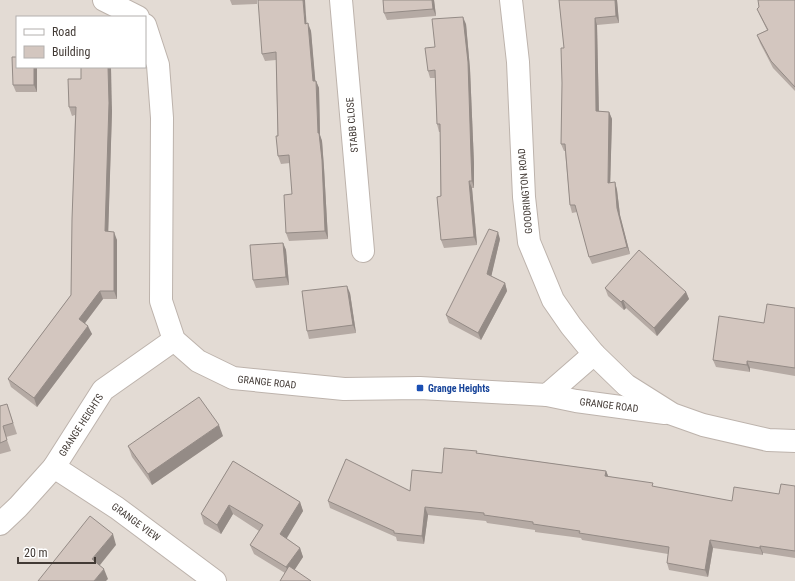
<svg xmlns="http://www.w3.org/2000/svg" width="795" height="581" viewBox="0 0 795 581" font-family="'Roboto Condensed',sans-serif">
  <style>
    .residential { fill: #e3dbd4; fill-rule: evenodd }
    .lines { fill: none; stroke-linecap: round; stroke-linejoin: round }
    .minor-casing { stroke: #bdb3ac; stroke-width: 24 }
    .minor { stroke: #fff; stroke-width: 22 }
    .wall { fill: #b5aaa4 }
    .shaded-wall { fill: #948b86 }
    .building { fill: #d3c6bf; stroke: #948b86 }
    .transit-dot { fill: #1a4fb4; stroke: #fff; stroke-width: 1.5 }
    .labels { text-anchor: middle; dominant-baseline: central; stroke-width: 4; stroke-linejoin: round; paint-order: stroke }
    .street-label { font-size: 10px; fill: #423a35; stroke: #fff }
    .transit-label { font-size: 10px; font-weight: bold; fill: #164399; stroke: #fff; text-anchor: start }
  </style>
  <rect width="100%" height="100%" fill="#f0eae5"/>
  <path class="residential" d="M0,0H795V581H0ZM17,17H145V67H17Z"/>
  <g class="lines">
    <defs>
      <g id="minor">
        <polyline points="104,0 138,17"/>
        <polyline points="341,0 363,251"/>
        <polyline points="511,0 518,62 524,197 529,242 553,300 571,326 594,354 626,385 672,414 703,425 768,440 795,441"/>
        <polyline points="145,25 158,65 162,118 161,301 174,340 198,361 233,378 344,389 420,388 547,395 594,354"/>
        <polyline points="547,395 576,401 665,413"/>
        <polyline points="54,467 117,508 215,581"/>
        <polyline points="0,524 18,507 54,467 103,390 174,340"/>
      </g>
    </defs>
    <use href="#minor" class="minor-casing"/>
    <use href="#minor" class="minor"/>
  </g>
  <g class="wall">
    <polygon points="230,0 257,0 257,4 232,5"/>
    <polygon points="383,0 434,0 436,16 387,20 384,13"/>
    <polygon points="559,0 617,0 619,23 597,25 599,111 609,112 612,119 610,183 615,182 617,190 620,215 630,254 592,264 589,257 577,212 572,213 570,205 565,151 564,151 561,144 564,48"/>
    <polygon points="795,0 795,91 773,68 760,43 757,35 767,30 760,16 757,9"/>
    <polygon points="307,23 311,31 315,81 316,81 319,88 320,135 322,141 324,168 328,239 289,241 286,233 292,194 290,163 281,164 278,156 276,60 265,61 262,54"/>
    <polygon points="466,24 470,69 474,164 474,188 472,188 477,245 444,248 441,240 440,132 439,132 437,124 435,78 430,78 428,71 435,47"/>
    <polygon points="37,67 37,92 16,92 13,85"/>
    <polygon points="68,79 112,111 108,231 117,240 117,299 103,299 85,323 92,334 37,407 11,387 8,379 71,295 75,115 72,116 69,107"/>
    <polygon points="500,239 491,276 505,283 507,291 481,340 449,323 446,315"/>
    <polygon points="283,243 286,250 289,285 256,288 253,280"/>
    <polygon points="605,288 686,292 689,299 657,336 626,308 624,310 608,296"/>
    <polygon points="350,293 356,333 309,339 307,331"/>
    <polygon points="795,308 795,376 750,368 750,372 716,367 713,360 764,323"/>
    <polygon points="7,404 17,434 6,437 11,451 0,454 0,406"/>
    <polygon points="223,436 152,485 132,457 128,446"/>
    <polygon points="477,453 606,471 608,476 654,487 732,501 779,494 795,486 795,558 763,553 763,555 713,548 708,577 669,570 667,563 668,554 582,540 581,538 535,532 535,530 487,523 486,521 428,515 424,544 397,541 396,537 330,508 328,501 410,491"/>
    <polygon points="233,461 300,502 303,511 286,538 300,548 303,557 294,570 285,573 254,554 250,545 259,531 233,514 221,534 204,524 201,514"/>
  </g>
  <g class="shaded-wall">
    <polygon points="303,0 305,0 307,31 305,24"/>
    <polygon points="432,0 434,0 436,16 433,9"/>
    <polygon points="615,0 617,0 619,23 616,16"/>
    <polygon points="463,17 466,24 470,69 474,164 474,188 472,181"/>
    <polygon points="595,18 597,25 599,119 596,111"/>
    <polygon points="308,23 311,31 316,88 313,81"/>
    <polygon points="34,67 37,67 37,92 34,85"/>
    <polygon points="108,67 111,67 112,111 108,240 105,231"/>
    <polygon points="316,81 319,88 320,135 322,141 324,168 328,239 325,231 318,133"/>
    <polygon points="609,112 612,119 610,191 608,183"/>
    <polygon points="469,181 472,188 477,245 474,237"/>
    <polygon points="615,182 617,190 620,215 630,254 627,247 617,208"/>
    <polygon points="114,232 117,240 117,299 114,291"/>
    <polygon points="498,232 500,239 490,282 487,274"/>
    <polygon points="283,243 286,250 289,285 286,277"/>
    <polygon points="505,283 507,291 481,340 478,333"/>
    <polygon points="347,286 350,293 356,333 353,325"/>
    <polygon points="100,291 103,299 82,327 79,319"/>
    <polygon points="686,292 689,299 657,336 654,328"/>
    <polygon points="623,300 626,308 624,310 621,302"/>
    <polygon points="88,326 92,334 37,407 34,398"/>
    <polygon points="747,361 750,368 750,372 747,365"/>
    <polygon points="219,425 223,436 152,485 148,474"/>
    <polygon points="606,471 609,478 605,476"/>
    <polygon points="300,502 303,511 284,543 280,534"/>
    <polygon points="229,505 233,514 221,534 217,525"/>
    <polygon points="425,507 428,515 424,544 422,536"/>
    <polygon points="113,534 116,545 96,570 92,559"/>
    <polygon points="710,540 713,548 708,577 705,570"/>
    <polygon points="760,546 763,553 763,555 760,548"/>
    <polygon points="300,548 303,557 290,577 286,567"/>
    <polygon points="104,569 108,579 106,581 94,581"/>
  </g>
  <g class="building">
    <polygon points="258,0 303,0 305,24 308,23 313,81 316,81 318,133 319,133 322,160 325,231 286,233 284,195 292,194 289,155 278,156 276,136 278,136 276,52 262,54"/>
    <polygon points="383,0 432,0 433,9 384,13"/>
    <polygon points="559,0 615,0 616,16 595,18 596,111 609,112 608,183 615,182 617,208 627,247 589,257 575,205 570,205 565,144 561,144 562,83 561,48 564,48"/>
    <polygon points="758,0 795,0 795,87 771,61 757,35 768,30 757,9 759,7"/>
    <polygon points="463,17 468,62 471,156 472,181 469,181 474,237 441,240 437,197 441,196 440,124 437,124 435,70 428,71 425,48 435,47 432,19"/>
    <polygon points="12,57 17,57 17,67 34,67 34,85 13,85"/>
    <polygon points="81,67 108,67 109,103 105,231 114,232 114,291 100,291 79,319 88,326 34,398 8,379 71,295 72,219 76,107 69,107 68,79 81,79"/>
    <polygon points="489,229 498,232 487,274 505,283 478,333 446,315"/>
    <polygon points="283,243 286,277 253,280 250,245"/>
    <polygon points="639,250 686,292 654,328 623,300 621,302 605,288"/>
    <polygon points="347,286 353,325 307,331 302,291"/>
    <polygon points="767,304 795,308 795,368 747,361 747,365 713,360 719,316 764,323"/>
    <polygon points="199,397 219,425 148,474 128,446"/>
    <polygon points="7,404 13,423 3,426 7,440 0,443 0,406"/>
    <polygon points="444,448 477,451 476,453 606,471 605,476 653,483 652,486 732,501 734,487 779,494 781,484 795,486 795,551 760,546 760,548 710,540 705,570 667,563 669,547 579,533 580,531 533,524 533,522 484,515 484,513 425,507 422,536 394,533 394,531 328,501 346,459 410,491 412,470 442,473"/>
    <polygon points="233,461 300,502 280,534 300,548 286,567 250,545 263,525 229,505 217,525 201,514"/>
    <polygon points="90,516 113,534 92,559 104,569 94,581 38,581"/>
    <polygon points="289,566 311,581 280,581"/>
  </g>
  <rect class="transit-dot" x="416" y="384" width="8" height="8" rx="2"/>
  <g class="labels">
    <g class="street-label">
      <text transform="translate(352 125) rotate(-95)">STABB CLOSE</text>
      <text transform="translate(525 191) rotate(-95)">GOODRINGTON ROAD</text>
      <text transform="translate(267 382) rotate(6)">GRANGE ROAD</text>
      <text transform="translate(609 405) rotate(7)">GRANGE ROAD</text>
      <text transform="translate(81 425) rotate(-57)">GRANGE HEIGHTS</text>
      <text transform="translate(136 522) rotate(36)">GRANGE VIEW</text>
    </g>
    <g class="transit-label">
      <text x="428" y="388">Grange Heights</text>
    </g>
  </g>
  <rect x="16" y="16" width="130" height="52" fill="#ffffff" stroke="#b3b0ae"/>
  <rect x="24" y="29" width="20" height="6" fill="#ffffff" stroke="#b3b0ae"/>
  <text x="52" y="36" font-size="12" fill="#423a35">Road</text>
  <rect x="24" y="46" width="20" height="12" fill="#d3c6bf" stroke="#b3b0ae"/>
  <text x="52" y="56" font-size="12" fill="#423a35">Building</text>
  <path d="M18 557v6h77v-6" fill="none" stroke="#423a35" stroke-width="2"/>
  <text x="24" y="557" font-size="12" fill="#423a35" stroke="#ffffff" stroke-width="3" paint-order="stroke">20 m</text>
</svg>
